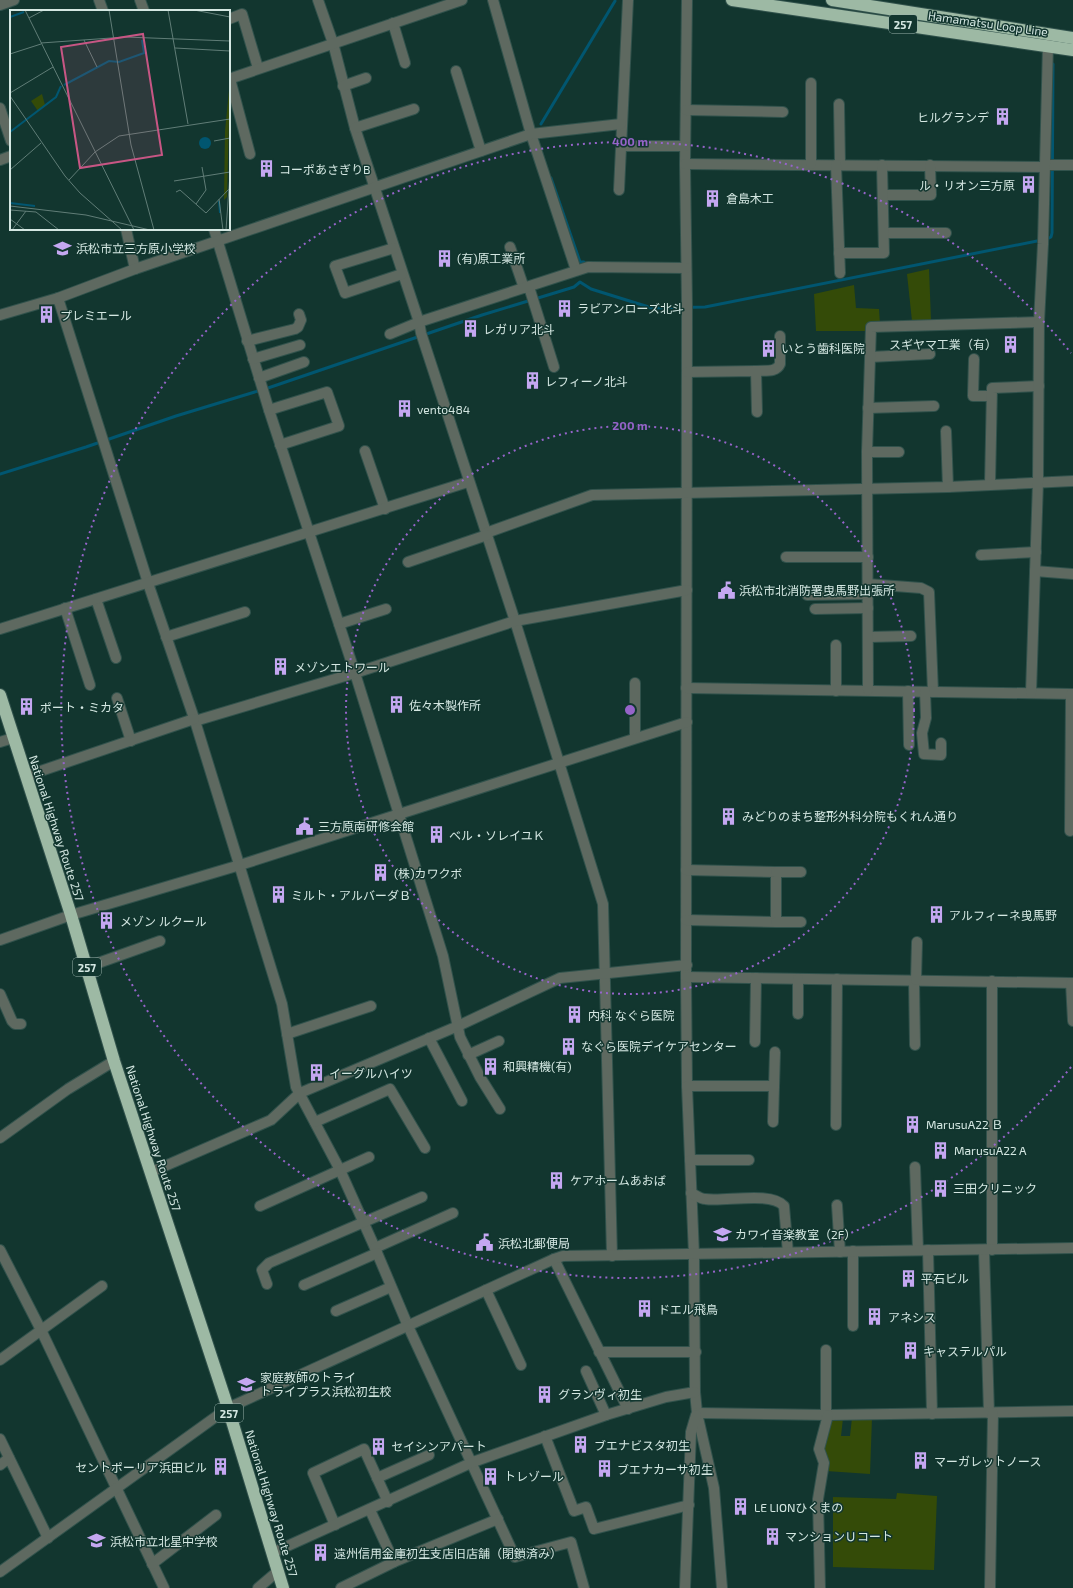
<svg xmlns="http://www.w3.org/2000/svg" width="1073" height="1588" viewBox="0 0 1073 1588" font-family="'Exo 2','Noto Sans JP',sans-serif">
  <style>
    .green { fill: #344b08 }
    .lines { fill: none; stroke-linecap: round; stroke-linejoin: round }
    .stream { stroke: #015670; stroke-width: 3 }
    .minor-casing { stroke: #31524c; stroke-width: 12 }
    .highway-casing { stroke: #31524c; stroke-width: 14 }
    .minor { stroke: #5e6960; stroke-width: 10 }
    .highway { stroke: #9db9a4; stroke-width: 12 }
    .ring { fill: none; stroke: #9664ca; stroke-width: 2; stroke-dasharray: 2 4 }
    .labels { text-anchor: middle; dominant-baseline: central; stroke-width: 3; stroke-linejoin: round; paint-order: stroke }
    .shield { fill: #12362f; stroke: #9ab2ac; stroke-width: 1 }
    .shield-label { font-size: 11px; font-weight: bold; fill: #d4e7e2 }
    .street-label { font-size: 12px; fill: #d4e7e2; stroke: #12362f }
    .poi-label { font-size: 12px; fill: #d4e7e2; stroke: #12362f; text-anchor: start }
    .inset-river { fill: none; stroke: #015670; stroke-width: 2 }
    .inset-road { fill: none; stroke: #607d77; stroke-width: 1 }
    .view { fill: #c75684; fill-opacity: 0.15; stroke: #c75684; stroke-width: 2 }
    .inset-edge { fill: none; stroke: #d4e7e2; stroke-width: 2 }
    .centre { fill: #9664ca; stroke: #12362f; stroke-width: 2 }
    .ring-label { font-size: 12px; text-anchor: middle; font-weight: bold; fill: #9664ca; stroke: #12362f; stroke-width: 3; stroke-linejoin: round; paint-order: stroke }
  </style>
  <rect width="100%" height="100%" fill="#12362f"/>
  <g class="green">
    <polygon points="929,269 931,320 912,321 907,274"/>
    <polygon points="854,285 856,308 879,309 880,324 867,331 816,331 814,294"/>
    <polygon points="830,1418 843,1418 841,1436 850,1436 852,1418 872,1418 870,1474 826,1471 823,1449"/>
    <polygon points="897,1493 937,1496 934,1570 833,1567 833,1497 896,1499"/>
  </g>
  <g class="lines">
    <g class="stream">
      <polyline points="541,124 615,1"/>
      <polyline points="551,178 580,262 584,262"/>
      <polyline points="0,474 86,447 176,416 268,388 482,315 561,291 574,287 580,282 591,289 652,308 705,307 1047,239 1051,237 1052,233 1053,64"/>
    </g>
    <defs>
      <g id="minor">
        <polyline points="99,0 103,11"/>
        <polyline points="140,0 144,11"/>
        <polyline points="318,0 333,43 355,128 419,322 421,333 515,621 603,904 612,1256"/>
        <polyline points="493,0 531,134 576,270"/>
        <polyline points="687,0 685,164 687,305 686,977 687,1086 694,1255 695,1392 697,1413 714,1488 722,1588"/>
        <polyline points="0,5 14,0"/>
        <polyline points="229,19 242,14 258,68"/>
        <polyline points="393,23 405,63"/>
        <polyline points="456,71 481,151"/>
        <polyline points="229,79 462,0"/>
        <polyline points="230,79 250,154"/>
        <polyline points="343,86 366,78"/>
        <polyline points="839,104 840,164"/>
        <polyline points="0,108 11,141"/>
        <polyline points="686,110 783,112"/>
        <polyline points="355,128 414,109"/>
        <polyline points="621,146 685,146"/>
        <polyline points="0,160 11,156"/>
        <polyline points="685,164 1045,167"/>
        <polyline points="811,164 811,83"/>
        <polyline points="836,165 840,273"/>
        <polyline points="1045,165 1073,165"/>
        <polyline points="619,190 628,0"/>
        <polyline points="883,195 931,195 930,165"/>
        <polyline points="126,229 135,269"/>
        <polyline points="214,229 269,410 355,673 443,956 460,1037 480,1077 500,1109"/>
        <polyline points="884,233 946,233"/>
        <polyline points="510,247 524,288"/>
        <polyline points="394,248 335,266 345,293 402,274"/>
        <polyline points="839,253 884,253 882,165"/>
        <polyline points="529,287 554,367"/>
        <polyline points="58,298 150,589 195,721 282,1004 296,1087 340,1170 375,1248 408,1326 515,1557 571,1542 584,1588"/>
        <polyline points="0,315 58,298 135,269 531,134 621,124"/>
        <polyline points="390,334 419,322 588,267 686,268"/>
        <polyline points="247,341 295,329 298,327 301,320 299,314"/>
        <polyline points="870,357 930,354"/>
        <polyline points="253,359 300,345"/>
        <polyline points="974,359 973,396 991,396"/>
        <path d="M756,371C765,370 776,373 780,364V336"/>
        <polyline points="687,372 756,371 757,412"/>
        <polyline points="259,378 304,362"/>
        <polyline points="868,408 934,406"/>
        <polyline points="269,410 327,392 339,426 280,445"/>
        <polyline points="946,431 948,487"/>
        <polyline points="365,451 385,509"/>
        <polyline points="867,452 899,452"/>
        <polyline points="990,484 992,388 1039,386"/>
        <polyline points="486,533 592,495 948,487 1073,481"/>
        <polyline points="981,555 1036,552"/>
        <polyline points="786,557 868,557"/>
        <polyline points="408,562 487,535"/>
        <polyline points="1035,571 1073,574"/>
        <polyline points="868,584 921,588 929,592 933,692"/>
        <polyline points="807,595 868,594"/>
        <polyline points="96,599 116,658"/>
        <polyline points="65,608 90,685"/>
        <polyline points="815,609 868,608"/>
        <polyline points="339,624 386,609"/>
        <polyline points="0,629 468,482"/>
        <polyline points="166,637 245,612"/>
        <polyline points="868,637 911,636"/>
        <polyline points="686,688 1073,694"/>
        <polyline points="868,690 867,452 871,327 1039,322"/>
        <polyline points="836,691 836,645"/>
        <polyline points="908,691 909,745"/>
        <polyline points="925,692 926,718 922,733 924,754 941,755 941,743"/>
        <polyline points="1031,693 1038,482 1039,322 1043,244 1048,45"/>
        <polyline points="117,698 131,741"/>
        <polyline points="195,721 355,673 515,621 687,590"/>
        <polyline points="635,737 635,683"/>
        <polyline points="0,742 13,738"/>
        <polyline points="26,776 194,719"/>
        <polyline points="1070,831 1071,694"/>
        <polyline points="686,870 776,872 776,922 686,920"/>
        <polyline points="776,872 801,872"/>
        <polyline points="776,922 801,922"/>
        <polyline points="0,940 71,915 240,865 687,722"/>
        <polyline points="87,967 160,941"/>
        <polyline points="686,977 1073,983"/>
        <polyline points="914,980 915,1045"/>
        <polyline points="916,980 917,942"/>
        <polyline points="1071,983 1073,1021"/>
        <polyline points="0,994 12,1021 15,1024 21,1024"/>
        <polyline points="798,1014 798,979"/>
        <polyline points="287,1034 371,1006"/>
        <polyline points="429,1038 462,1101"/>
        <polyline points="755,1042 756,978"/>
        <polyline points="468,1055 499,1041"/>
        <polyline points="687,1086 774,1086"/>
        <polyline points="315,1122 390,1089 425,1148"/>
        <polyline points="773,1122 775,1052"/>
        <polyline points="836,1125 837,979"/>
        <polyline points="0,1138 68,1089 114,1061"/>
        <polyline points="690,1160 749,1160"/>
        <polyline points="915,1167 918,1250"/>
        <polyline points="151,1172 271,1120 300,1093 458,1026 560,978 687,965"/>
        <path d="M691,1193C696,1195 700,1199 705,1199C725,1202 771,1191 784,1206L788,1253"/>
        <polyline points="837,1205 840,1252"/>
        <polyline points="260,1206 369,1157"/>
        <polyline points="375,1248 453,1213"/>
        <polyline points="0,1250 41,1330 164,1588"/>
        <polyline points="928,1250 932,1414"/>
        <polyline points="984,1250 989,1413"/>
        <polyline points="992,1250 992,981"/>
        <polyline points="554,1259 628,1409"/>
        <polyline points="267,1284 262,1270 269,1263 422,1197"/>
        <polyline points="304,1285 377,1253"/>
        <polyline points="486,1290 521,1365"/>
        <polyline points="336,1311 391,1287"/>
        <polyline points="853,1326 853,1251"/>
        <polyline points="599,1352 696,1352"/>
        <polyline points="0,1360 102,1286"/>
        <polyline points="586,1371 606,1415"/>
        <polyline points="697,1413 828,1415 1073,1411"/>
        <polyline points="826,1415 826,1350"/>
        <polyline points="545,1436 574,1511 586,1507 594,1529 689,1505"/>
        <polyline points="0,1439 48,1538"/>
        <polyline points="0,1465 9,1458"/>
        <polyline points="377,1478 429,1455"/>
        <polyline points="370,1510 394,1562"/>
        <polyline points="335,1525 313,1473 364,1449 388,1502"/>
        <polyline points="272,1553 473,1462 606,1415 666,1397 695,1392"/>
        <polyline points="152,1564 216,1515"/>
        <polyline points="0,1572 228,1408 554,1259 563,1256 1073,1248"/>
        <polyline points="258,1588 278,1571"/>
        <polyline points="341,1588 394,1562 498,1519"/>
        <polyline points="685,1588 691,1432 696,1415"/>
        <polyline points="820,1588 818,1499 824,1463 819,1449 828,1415"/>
        <polyline points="990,1588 993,1413"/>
      </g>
      <g id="highway">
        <polyline points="732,0 1073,50"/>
        <polyline points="832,0 1073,38"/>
        <polyline points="0,695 71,915 114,1061 228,1408 283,1588"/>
      </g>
    </defs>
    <use href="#minor" class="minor-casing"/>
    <use href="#highway" class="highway-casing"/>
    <use href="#minor" class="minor"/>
    <use href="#highway" class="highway"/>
  </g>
  <g class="ring">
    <circle cx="630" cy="710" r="284"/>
    <path d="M1071 1067A568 568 0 1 1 1071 353"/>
  </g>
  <defs>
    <symbol id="building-bare" viewBox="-9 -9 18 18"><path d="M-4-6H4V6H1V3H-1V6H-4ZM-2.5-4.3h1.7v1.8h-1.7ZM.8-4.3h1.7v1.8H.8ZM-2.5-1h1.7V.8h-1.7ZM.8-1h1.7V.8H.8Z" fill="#c4a7f1" stroke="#12362f" stroke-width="2.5" paint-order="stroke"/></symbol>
    <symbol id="school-bare" viewBox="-9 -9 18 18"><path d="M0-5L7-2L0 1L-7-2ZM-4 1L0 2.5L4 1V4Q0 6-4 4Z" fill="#c4a7f1" stroke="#12362f" stroke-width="2.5" paint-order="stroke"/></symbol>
    <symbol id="civic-bare" viewBox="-9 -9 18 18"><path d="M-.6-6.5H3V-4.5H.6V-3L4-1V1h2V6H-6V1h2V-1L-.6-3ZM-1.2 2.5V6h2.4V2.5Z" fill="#c4a7f1" stroke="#12362f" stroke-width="2.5" paint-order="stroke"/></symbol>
  </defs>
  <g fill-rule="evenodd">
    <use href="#building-bare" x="990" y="104" width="25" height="25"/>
    <use href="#building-bare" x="254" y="156" width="25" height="25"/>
    <use href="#building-bare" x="1016" y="172" width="25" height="25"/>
    <use href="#building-bare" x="700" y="186" width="25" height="25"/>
    <use href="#school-bare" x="50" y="236" width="25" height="25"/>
    <use href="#building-bare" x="432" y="246" width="25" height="25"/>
    <use href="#building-bare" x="552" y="296" width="25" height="25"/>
    <use href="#building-bare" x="34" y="302" width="25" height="25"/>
    <use href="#building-bare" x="458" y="316" width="25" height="25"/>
    <use href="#building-bare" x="998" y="332" width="25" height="25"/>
    <use href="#building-bare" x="756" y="336" width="25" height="25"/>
    <use href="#building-bare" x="520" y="368" width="25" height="25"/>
    <use href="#building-bare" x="392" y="396" width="25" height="25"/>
    <use href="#civic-bare" x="714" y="578" width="25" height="25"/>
    <use href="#building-bare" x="268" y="654" width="25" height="25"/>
    <use href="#building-bare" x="384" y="692" width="25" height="25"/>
    <use href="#building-bare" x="14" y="694" width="25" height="25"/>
    <use href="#building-bare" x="716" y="804" width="25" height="25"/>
    <use href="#civic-bare" x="292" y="814" width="25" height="25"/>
    <use href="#building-bare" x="424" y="822" width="25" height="25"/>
    <use href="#building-bare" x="368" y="860" width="25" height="25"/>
    <use href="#building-bare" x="266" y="882" width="25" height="25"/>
    <use href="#building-bare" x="924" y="902" width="25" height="25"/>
    <use href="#building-bare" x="94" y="908" width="25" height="25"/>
    <use href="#building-bare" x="562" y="1002" width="25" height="25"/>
    <use href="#building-bare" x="556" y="1034" width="25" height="25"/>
    <use href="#building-bare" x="478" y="1054" width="25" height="25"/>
    <use href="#building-bare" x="304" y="1060" width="25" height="25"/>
    <use href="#building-bare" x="900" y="1112" width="25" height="25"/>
    <use href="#building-bare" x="928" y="1138" width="25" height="25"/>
    <use href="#building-bare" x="544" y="1168" width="25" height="25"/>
    <use href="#building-bare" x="928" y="1176" width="25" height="25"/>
    <use href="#school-bare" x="710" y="1222" width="25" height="25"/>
    <use href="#civic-bare" x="472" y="1230" width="25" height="25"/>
    <use href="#building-bare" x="896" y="1266" width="25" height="25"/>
    <use href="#building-bare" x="632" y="1296" width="25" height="25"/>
    <use href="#building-bare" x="862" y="1304" width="25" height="25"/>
    <use href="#building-bare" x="898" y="1338" width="25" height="25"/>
    <use href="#school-bare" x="234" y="1372" width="25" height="25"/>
    <use href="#building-bare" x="532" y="1382" width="25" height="25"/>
    <use href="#building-bare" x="568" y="1432" width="25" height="25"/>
    <use href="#building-bare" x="366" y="1434" width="25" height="25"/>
    <use href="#building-bare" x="908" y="1448" width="25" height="25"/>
    <use href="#building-bare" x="208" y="1454" width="25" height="25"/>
    <use href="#building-bare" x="592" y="1456" width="25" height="25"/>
    <use href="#building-bare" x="478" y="1464" width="25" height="25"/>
    <use href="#building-bare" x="728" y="1494" width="25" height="25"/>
    <use href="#building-bare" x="760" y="1524" width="25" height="25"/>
    <use href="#school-bare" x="84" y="1528" width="25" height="25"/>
    <use href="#building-bare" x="308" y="1540" width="25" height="25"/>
  </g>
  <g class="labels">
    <g class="shield">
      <rect x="889" y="15" width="28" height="18" rx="3"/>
      <rect x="73" y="958" width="28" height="18" rx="3"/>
      <rect x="215" y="1404" width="28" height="18" rx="3"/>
    </g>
    <g class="shield-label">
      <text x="903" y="24">257</text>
      <text x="87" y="967">257</text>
      <text x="229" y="1413">257</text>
    </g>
    <g class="street-label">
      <text transform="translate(988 23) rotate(8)">Hamamatsu Loop Line</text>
      <text transform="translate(57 828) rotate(72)">National Highway Route 257</text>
      <text transform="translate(154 1138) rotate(72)">National Highway Route 257</text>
      <text transform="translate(272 1503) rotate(73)">National Highway Route 257</text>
    </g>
    <g class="poi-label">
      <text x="989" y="117" text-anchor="end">ヒルグランデ</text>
      <text x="279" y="169">コーポあさぎりB</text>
      <text x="1015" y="185" text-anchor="end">ル・リオン三方原</text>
      <text x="726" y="198">倉島木工</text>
      <text x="76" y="248">浜松市立三方原小学校</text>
      <text x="457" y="258">(有)原工業所</text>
      <text x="577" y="308">ラビアンローズ北斗</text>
      <text x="60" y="315">プレミエール</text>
      <text x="483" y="329">レガリア北斗</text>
      <text x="997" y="344" text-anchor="end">スギヤマ工業（有）</text>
      <text x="781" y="348">いとう歯科医院</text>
      <text x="545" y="381">レフィーノ北斗</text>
      <text x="417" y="409">vento484</text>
      <text x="739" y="590">浜松市北消防署曳馬野出張所</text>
      <text x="294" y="667">メゾンエトワール</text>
      <text x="409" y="705">佐々木製作所</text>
      <text x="40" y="707">ポート・ミカタ</text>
      <text x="742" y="816">みどりのまち整形外科分院もくれん通り</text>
      <text x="318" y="826">三方原南研修会館</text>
      <text x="449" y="835">ベル・ソレイユＫ</text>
      <text x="394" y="873">(株)カワクボ</text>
      <text x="291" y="895">ミルト・アルバーダＢ</text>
      <text x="949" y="915">アルフィーネ曵馬野</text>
      <text x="120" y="921">メゾン ルクール</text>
      <text x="588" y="1015">内科 なぐら医院</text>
      <text x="581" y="1046">なぐら医院デイケアセンター</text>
      <text x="503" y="1066">和興精機(有)</text>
      <text x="329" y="1073">イーグルハイツ</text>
      <text x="926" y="1124">MarusuA22 Ｂ</text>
      <text x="954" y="1150">MarusuA22 A</text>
      <text x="570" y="1180">ケアホームあおば</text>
      <text x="953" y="1188">三田クリニック</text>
      <text x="735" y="1234">カワイ音楽教室（2F）</text>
      <text x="498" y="1243">浜松北郵便局</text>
      <text x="921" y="1278">平石ビル</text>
      <text x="658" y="1309">ドエル飛鳥</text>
      <text x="888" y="1317">アネシス</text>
      <text x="923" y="1351">キャステルパル</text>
      <text x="260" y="1377">家庭教師のトライ<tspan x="260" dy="14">トライプラス浜松初生校</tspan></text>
      <text x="558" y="1394">グランヴィ初生</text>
      <text x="594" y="1445">ブエナビスタ初生</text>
      <text x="391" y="1446">セイシンアパート</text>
      <text x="934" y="1461">マーガレットノース</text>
      <text x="207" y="1467" text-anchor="end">セントポーリア浜田ビル</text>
      <text x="617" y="1469">ブエナカーサ初生</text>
      <text x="504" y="1476">トレゾール</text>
      <text x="754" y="1507">LE LIONひくまの</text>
      <text x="785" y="1536">マンションＵコート</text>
      <text x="110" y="1541">浜松市立北星中学校</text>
      <text x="334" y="1553">遠州信用金庫初生支店旧店舗（閉鎖済み）</text>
    </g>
  </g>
  <g transform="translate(10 10)">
    <rect width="220" height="220" fill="#12362f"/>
    <path d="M220,70L217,187L214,190L215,121ZM32,84L35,95L28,101L21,91Z" fill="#344b08"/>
    <path d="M189 133a6 6 0 1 1 12 0a6 6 0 1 1-12 0Z" fill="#015670"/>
    <path class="inset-river" d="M0,7L14,2M54,75L99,51L109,52L134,43L132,30M0,122L46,87L51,76M209,191L210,203M0,193L25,196"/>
    <path class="inset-road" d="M15,0L124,220M99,0L121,135L144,220M158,0L178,114M184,0L220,7M19,8L34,0M74,30L87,57M31,33L115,27L220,31M165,38L220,41M0,44L31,34M0,83L43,57M0,86L55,166L70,183L112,220M204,131L220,128M0,160L31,133M59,170L85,142L109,126L220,109M164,171L220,162M166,182L170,180L196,203L219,179M209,189L213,220M186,194L196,180L192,157M0,196L76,205L140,220M0,200L26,202L49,220M0,209L15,220M2,220L16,201M216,220L220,164"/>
    <path class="view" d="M133,24L152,145L70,158L51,37Z"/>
    <rect width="220" height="220" class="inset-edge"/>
  </g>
  <circle cx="630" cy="710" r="6" class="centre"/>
  <g class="ring-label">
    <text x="630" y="146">400 m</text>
    <text x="630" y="430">200 m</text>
  </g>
</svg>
